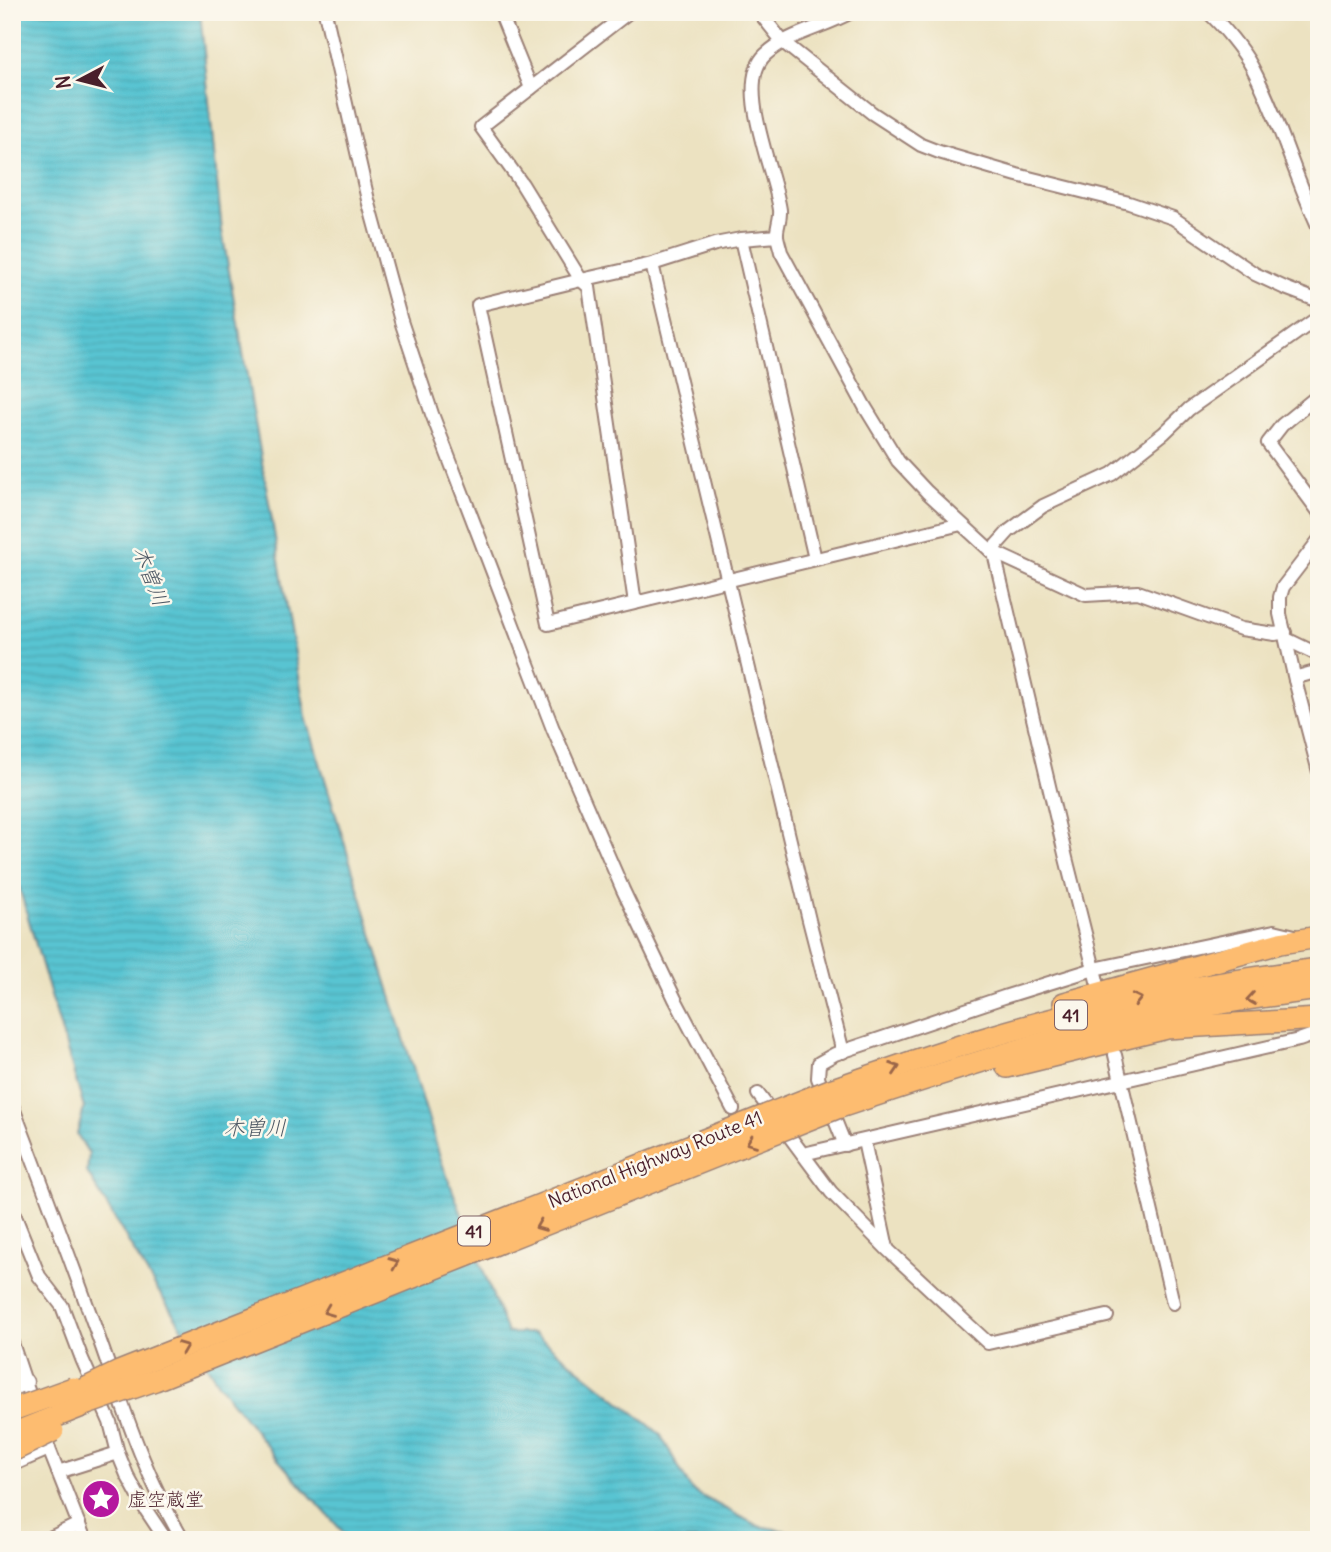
<svg xmlns="http://www.w3.org/2000/svg" width="1331" height="1552" viewBox="0 0 1331 1552" font-family="Delius,'Klee One',sans-serif">
  <style>
    .water { fill: url(#water-rules); stroke: #51727e; stroke-width: 2 }
    .lines { fill: none; stroke-linecap: round; stroke-linejoin: round }
    .minor-casing { stroke: #9b8076; stroke-width: 16 }
    .tertiary-casing { stroke: #9b8076; stroke-width: 19 }
    .trunk-casing { stroke: #9b8076; stroke-width: 24 }
    .minor { stroke: #fff; stroke-width: 12 }
    .tertiary { stroke: #fff; stroke-width: 16 }
    .trunk { stroke: #fdbc70; stroke-width: 21 }
    .trunk-bridge-casing { stroke: #9b8076; stroke-width: 24; stroke-linecap: butt }
    .trunk-bridge { stroke: #fdbc70; stroke-width: 21 }
    .oneway { stroke: #9b664a }
    .labels { text-anchor: middle; dominant-baseline: central; stroke-width: 5; stroke-linejoin: round; paint-order: stroke }
    .shield { fill: #fbf7ec; stroke: #7f6065; stroke-width: 2 }
    .shield-label { font-size: 18px; font-weight: bold; fill: #4a1f2b }
    .street-label { font-size: 19px; fill: #4a1f2b; stroke: #fbf7ec }
    .poi-label { font-size: 19px; fill: #4a1f2b; stroke: #fbf7ec; text-anchor: start }
    .water-label { font-size: 21px; font-style: italic; fill: #4f5965; stroke: #fbf7ec }
  </style>
  <defs>
    <pattern id="water-rules" width="6" height="5" patternUnits="userSpaceOnUse" patternTransform="scale(1.75)"><rect width="6" height="5" fill="#58c4d2"/><path d="M0 2.5h6" fill="none" stroke="#4ea8b4"/></pattern>
  </defs>
  <rect width="100%" height="100%" fill="#fbf7ec"/>
  <filter id="ink" filterUnits="userSpaceOnUse"><feTurbulence type="fractalNoise" baseFrequency=".0143" numOctaves="2"/><feDisplacementMap in="SourceGraphic" scale="14" xChannelSelector="R" yChannelSelector="G"/><feConvolveMatrix kernelMatrix="1 2 1 2 8 2 1 2 1" color-interpolation-filters="sRGB"/></filter>
  <filter id="wash" filterUnits="userSpaceOnUse"><feTurbulence type="fractalNoise" baseFrequency=".00686" numOctaves="4" result="noise"/><feDisplacementMap in="SourceGraphic" scale="28" xChannelSelector="R" yChannelSelector="G"/><feGaussianBlur stdDeviation="1.57" result="paint"/><feColorMatrix in="noise" values="0 0 0 0 0 0 0 0 0 0 0 0 0 0 0 0 0 1.4 0 .05"/><feComposite in="paint" operator="in"/></filter>
  <g filter="url(#wash)">
    <rect width="100%" height="100%" fill="#ece2c1"/>
    <polygon class="water" points="12,12 200,12 222,231 306,717 441,1160 507,1333 534,1333 660,1434 692,1491 758,1526 809,1535 819,1540 350,1540 274,1455 220,1386 148,1275 87,1172 89,1154 77,1134 84,1108 12,863"/>
  </g>
  <g filter="url(#ink)">
    <g class="lines">
      <defs>
        <g id="minor">
          <polyline points="325,12 368,200 401,321 432,414 553,729 623,890 675,999 733,1109"/>
          <polyline points="500,12 531,88"/>
          <polyline points="629,12 481,127 522,184 581,280 589,287 635,603"/>
          <polyline points="759,12 783,42 872,113 921,145 939,152 1017,175 1129,203 1173,218 1255,274 1285,288 1319,301"/>
          <path d="M851,12C823,28 788,33 765,55C734,85 775,172 780,210C781,219 776,228 777,236C778,242 780,247 781,252L865,407L898,461L927,492L991,551L1086,595L1138,592L1241,629L1275,634L1285,632"/>
          <path d="M1208,12C1223,26 1243,50 1252,67C1279,118 1294,175 1319,228"/>
          <polyline points="777,236 741,239 715,244 652,264 581,280 478,305 548,624 961,524"/>
          <polyline points="741,239 815,559"/>
          <polyline points="652,264 809,920 843,1052"/>
          <polyline points="1319,395 1282,425 1268,443 1319,512"/>
          <polyline points="1319,540 1283,587 1280,597 1280,614 1295,680 1319,772"/>
          <polyline points="991,551 1009,531 1043,506 1112,474 1164,433 1189,409 1319,317"/>
          <polyline points="994,553 1066,858 1097,981"/>
          <polyline points="1286,639 1319,655"/>
          <polyline points="1295,680 1301,676 1319,671"/>
          <polyline points="1115,1055 1173,1303"/>
          <polyline points="758,1094 831,1192 887,1249 988,1343 1107,1316"/>
          <path d="M12,1105C43,1186 73,1266 102,1347C125,1413 147,1480 183,1540"/>
          <polyline points="864,1141 887,1248"/>
          <polyline points="845,1145 818,1078 819,1063 835,1054 1004,997 1094,969 1274,931 1295,936"/>
          <polyline points="803,1154 1299,1040 1319,1033"/>
          <polyline points="12,1209 39,1276 62,1306 82,1359 110,1422 118,1453 127,1475 146,1510 166,1540"/>
          <polyline points="12,1343 25,1382 49,1449 85,1540"/>
          <polyline points="12,1465 49,1449"/>
          <polyline points="58,1472 118,1453"/>
          <polyline points="46,1540 79,1524"/>
        </g>
        <polyline id="tertiary" points="12,1387 25,1382"/>
        <g id="trunk">
          <polyline points="1064,1003 1280,943 1319,937"/>
          <polyline points="1007,1067 1167,1028 1319,1019"/>
          <path d="M830,1090C882,1072 934,1053 986,1038C1095,1005 1206,983 1319,969"/>
          <path d="M837,1108C920,1080 1003,1053 1087,1031C1163,1011 1241,999 1319,989"/>
        </g>
      </defs>
      <use href="#minor" class="minor-casing"/>
      <use href="#tertiary" class="tertiary-casing"/>
      <use href="#trunk" class="trunk-casing"/>
      <use href="#minor" class="minor"/>
      <use href="#tertiary" class="tertiary"/>
      <use href="#trunk" class="trunk"/>
      <defs>
        <g id="trunk-bridge">
          <polyline points="60,1401 119,1372 830,1090"/>
          <polyline points="12,1410 73,1388"/>
          <polyline points="12,1434 87,1404 155,1380 837,1108"/>
          <polyline points="12,1451 53,1431"/>
        </g>
      </defs>
      <use href="#trunk-bridge" class="trunk-bridge-casing"/>
      <use href="#trunk-bridge" class="trunk-bridge"/>
    </g>
    <defs><path id="oneway-chevron" d="M-2-3.5L2.5 0L-2 3.5" fill="none" stroke-width="1.6" stroke-linecap="round" stroke-linejoin="round" transform="scale(1.75)"/></defs>
    <g class="oneway">
      <use href="#oneway-chevron" transform="translate(1137 999) rotate(-13)"/>
      <use href="#oneway-chevron" transform="translate(1251 999) rotate(171)"/>
      <use href="#oneway-chevron" transform="translate(895 1068) rotate(-18)"/>
      <use href="#oneway-chevron" transform="translate(751 1142) rotate(158)"/>
      <use href="#oneway-chevron" transform="translate(540 1226) rotate(158)"/>
      <use href="#oneway-chevron" transform="translate(394 1263) rotate(-22)"/>
      <use href="#oneway-chevron" transform="translate(328 1311) rotate(158)"/>
      <use href="#oneway-chevron" transform="translate(183 1347) rotate(-22)"/>
    </g>
  </g>
  <defs>
    <symbol id="sight-disc" viewBox="-11 -11 22 22"><circle r="9.5" fill="#b5179e" stroke="#fbf7ec"/><path d="M0-6L1.8-2.2L6-1.7L2.9 1.2L3.7 5.4L0 3.3L-3.7 5.4L-2.9 1.2L-6-1.7L-1.8-2.2Z" fill="#fff"/></symbol>
  </defs>
  <g fill-rule="evenodd">
    <use href="#sight-disc" x="79" y="1477" width="44" height="44"/>
  </g>
  <g class="labels">
    <g class="shield">
      <rect x="1055" y="1000.5" width="32" height="29" rx="5"/>
      <rect x="458" y="1216.5" width="32" height="29" rx="5"/>
    </g>
    <g class="shield-label">
      <text x="1071" y="1015">41</text>
      <text x="474" y="1231">41</text>
    </g>
    <g class="street-label">
      <text transform="translate(655 1159) rotate(-22)">National Highway Route 41</text>
    </g>
    <g class="poi-label">
      <text x="128" y="1499">虚空蔵堂</text>
    </g>
    <g class="water-label">
      <text transform="translate(151 576) rotate(69)">木曽川</text>
      <text x="255" y="1127">木曽川</text>
    </g>
  </g>
  <rect width="1331" height="1552" fill="none" stroke="#fbf7ec" stroke-width="42"/>
  <g transform="translate(80 80) rotate(263)" stroke="#fbf7ec" stroke-width="5" paint-order="stroke">
  <path d="M0-5L12 26L0 18L-12 26Z" fill="#4a1f2b"/>
  <text y="-10" font-size="19" font-weight="bold" text-anchor="middle" fill="#4a1f2b">N</text>
  </g>
</svg>
